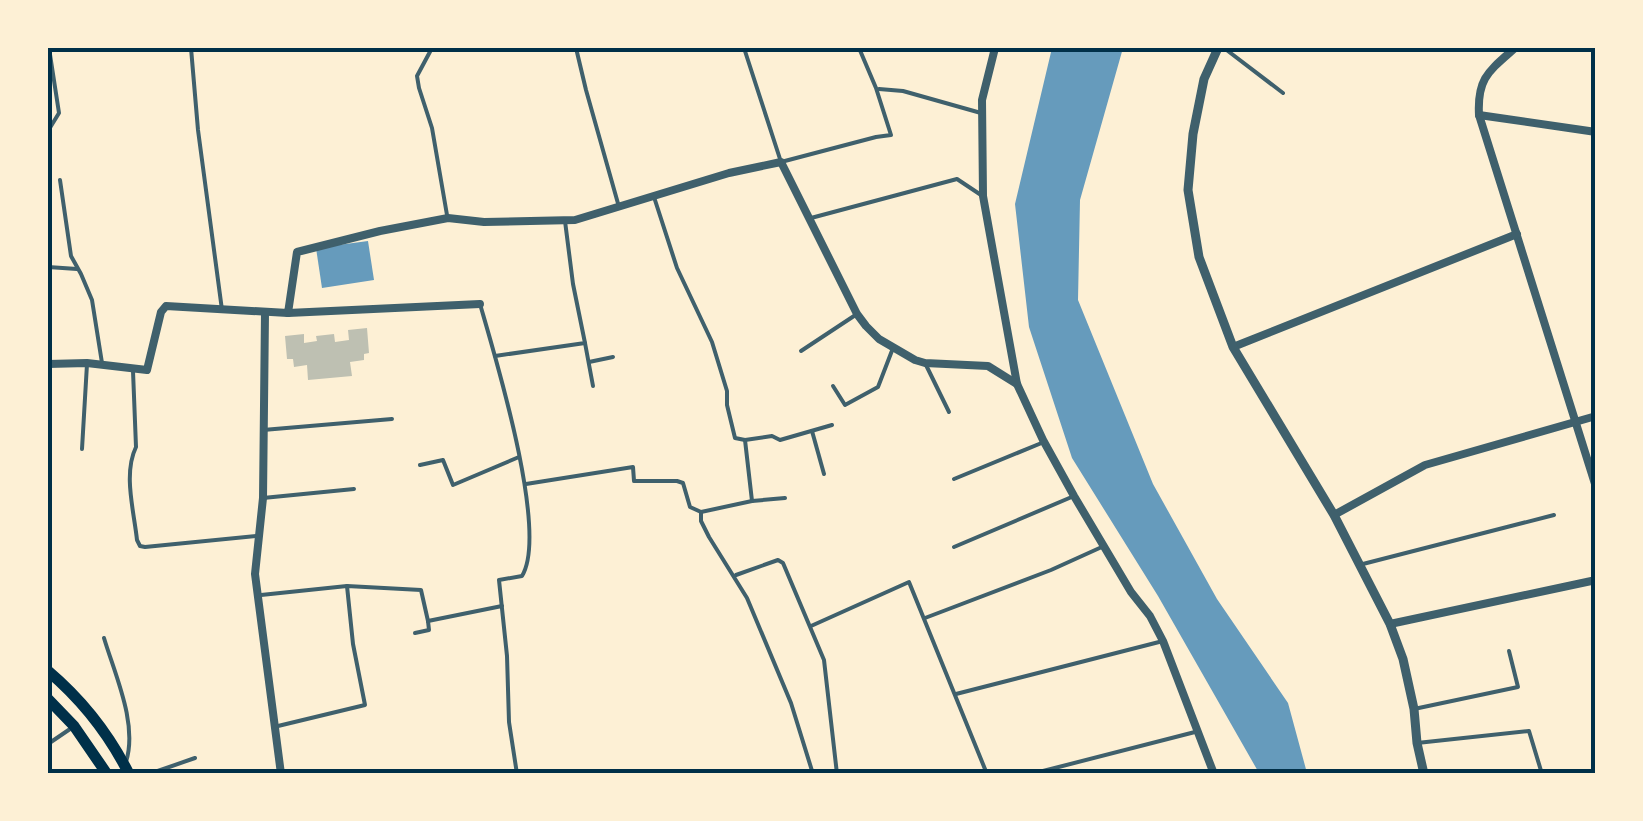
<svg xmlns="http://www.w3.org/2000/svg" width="1643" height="821" viewBox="0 0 1643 821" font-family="'Archivo Narrow',sans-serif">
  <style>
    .water { fill: #669bbc }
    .building { fill: #bec0b2 }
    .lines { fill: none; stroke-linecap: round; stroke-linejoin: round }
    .service { stroke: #3f606c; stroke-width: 4 }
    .minor { stroke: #3f606c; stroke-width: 8 }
    .tertiary { stroke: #3f606c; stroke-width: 9 }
    .primary { stroke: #003049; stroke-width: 11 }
    .neatline { fill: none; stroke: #003049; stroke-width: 4 }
  </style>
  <rect width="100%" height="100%" fill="#fdf0d5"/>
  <g class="water">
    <polygon points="1052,48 1123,48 1080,200 1078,300 1153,484 1217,599 1288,703 1307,773 1259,773 1158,596 1072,458 1029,327 1015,204"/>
    <polygon points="368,241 374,280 322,288 316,248"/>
  </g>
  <polygon class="building" points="367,328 369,353 364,354 364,360 350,362 352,376 308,380 307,365 294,367 293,359 287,359 285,336 304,334 304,343 317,341 316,336 334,334 335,342 349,340 348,330"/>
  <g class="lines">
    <g class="service">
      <polyline points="191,48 198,130 222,310"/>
      <polyline points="432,48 417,76 419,88 432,128 447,215"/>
      <polyline points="576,48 586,90 619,207"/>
      <polyline points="744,48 781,162 876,137 891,135 876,88 859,48"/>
      <polyline points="1224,48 1283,93"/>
      <polyline points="879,89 903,91 981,113"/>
      <polyline points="48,131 59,113 49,48"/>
      <polyline points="60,180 71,256 81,274 92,300 102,363"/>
      <polyline points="654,197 677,268 712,342 727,391 727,405 735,438 745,440 752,501"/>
      <polyline points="811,218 957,179 981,195"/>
      <polyline points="48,267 77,269"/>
      <path d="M480,304C495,356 549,532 522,576L499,580L507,656L509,722L517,774"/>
      <polyline points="585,343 593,386"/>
      <polyline points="801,351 857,314"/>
      <polyline points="495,356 585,343 573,284 565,221"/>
      <polyline points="589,362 613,357"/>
      <polyline points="925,363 949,412"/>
      <path d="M133,371L136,447C123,474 134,511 137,540L140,546L145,547L257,536"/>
      <polyline points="833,386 845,405 878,387 893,348"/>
      <polyline points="263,430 392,419"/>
      <polyline points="812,431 824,474"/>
      <polyline points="745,440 772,436 780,440 832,425"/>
      <polyline points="82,449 87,364"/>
      <polyline points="420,465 443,460 453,485 519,457"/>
      <polyline points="954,479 1044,442"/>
      <polyline points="526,484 633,467 634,481 677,481 683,483 690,507 701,512 701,521 709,537 747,598 791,703 813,774"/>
      <polyline points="263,498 354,489"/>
      <polyline points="701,512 752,501 785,498"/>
      <polyline points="954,547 1074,496"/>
      <polyline points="1359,565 1554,515"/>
      <polyline points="736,575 778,560 783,563 824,660 837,774"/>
      <polyline points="261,595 347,586 421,590 428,621"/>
      <polyline points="48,618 48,623"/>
      <polyline points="925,618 1051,570 1104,546"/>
      <polyline points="428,621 502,606"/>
      <polyline points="811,626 909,582 987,774"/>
      <polyline points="415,633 429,630 428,621"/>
      <path d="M104,638C115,675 138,724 126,762"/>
      <polyline points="956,694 1163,641"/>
      <polyline points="1414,709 1518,687 1509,651"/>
      <polyline points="278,726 365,705 353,644 347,586"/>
      <polyline points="1417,743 1529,731 1542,774"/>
      <polyline points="48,744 73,727"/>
      <polyline points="1043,771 1195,732"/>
      <polyline points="149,774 195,758"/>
    </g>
    <g class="minor">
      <polyline points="995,48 982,100 983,196 1017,384 1043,440 1074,496 1131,592 1150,616 1163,641 1214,774"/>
      <path d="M1515,48C1489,71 1477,78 1479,115L1596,487"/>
      <polyline points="1479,115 1596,132"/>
      <polyline points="265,313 263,498 255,574 281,774"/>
      <polyline points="288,313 480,304"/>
      <polyline points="1233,347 1517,234"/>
      <polyline points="48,364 87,363 147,370 161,312 166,306 288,313 297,252 380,231 448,218 484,222 575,220 729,173 781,162 857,314 866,326 879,339 915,360 925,363 988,366 1017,384"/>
      <polyline points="1334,515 1425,465 1596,416"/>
      <polyline points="1390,624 1596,580"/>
    </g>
    <polyline class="tertiary" points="1218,48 1204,79 1193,134 1188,190 1199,257 1233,347 1334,515 1390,624 1403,659 1414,709 1417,743 1424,774"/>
    <g class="primary">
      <path d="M48,671C81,699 109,734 129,774"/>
      <polyline points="48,699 74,726 107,774"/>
    </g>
  </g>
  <rect width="1643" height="821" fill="none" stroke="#fdf0d5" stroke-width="100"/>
  <rect x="50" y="50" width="1543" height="721" class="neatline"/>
</svg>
